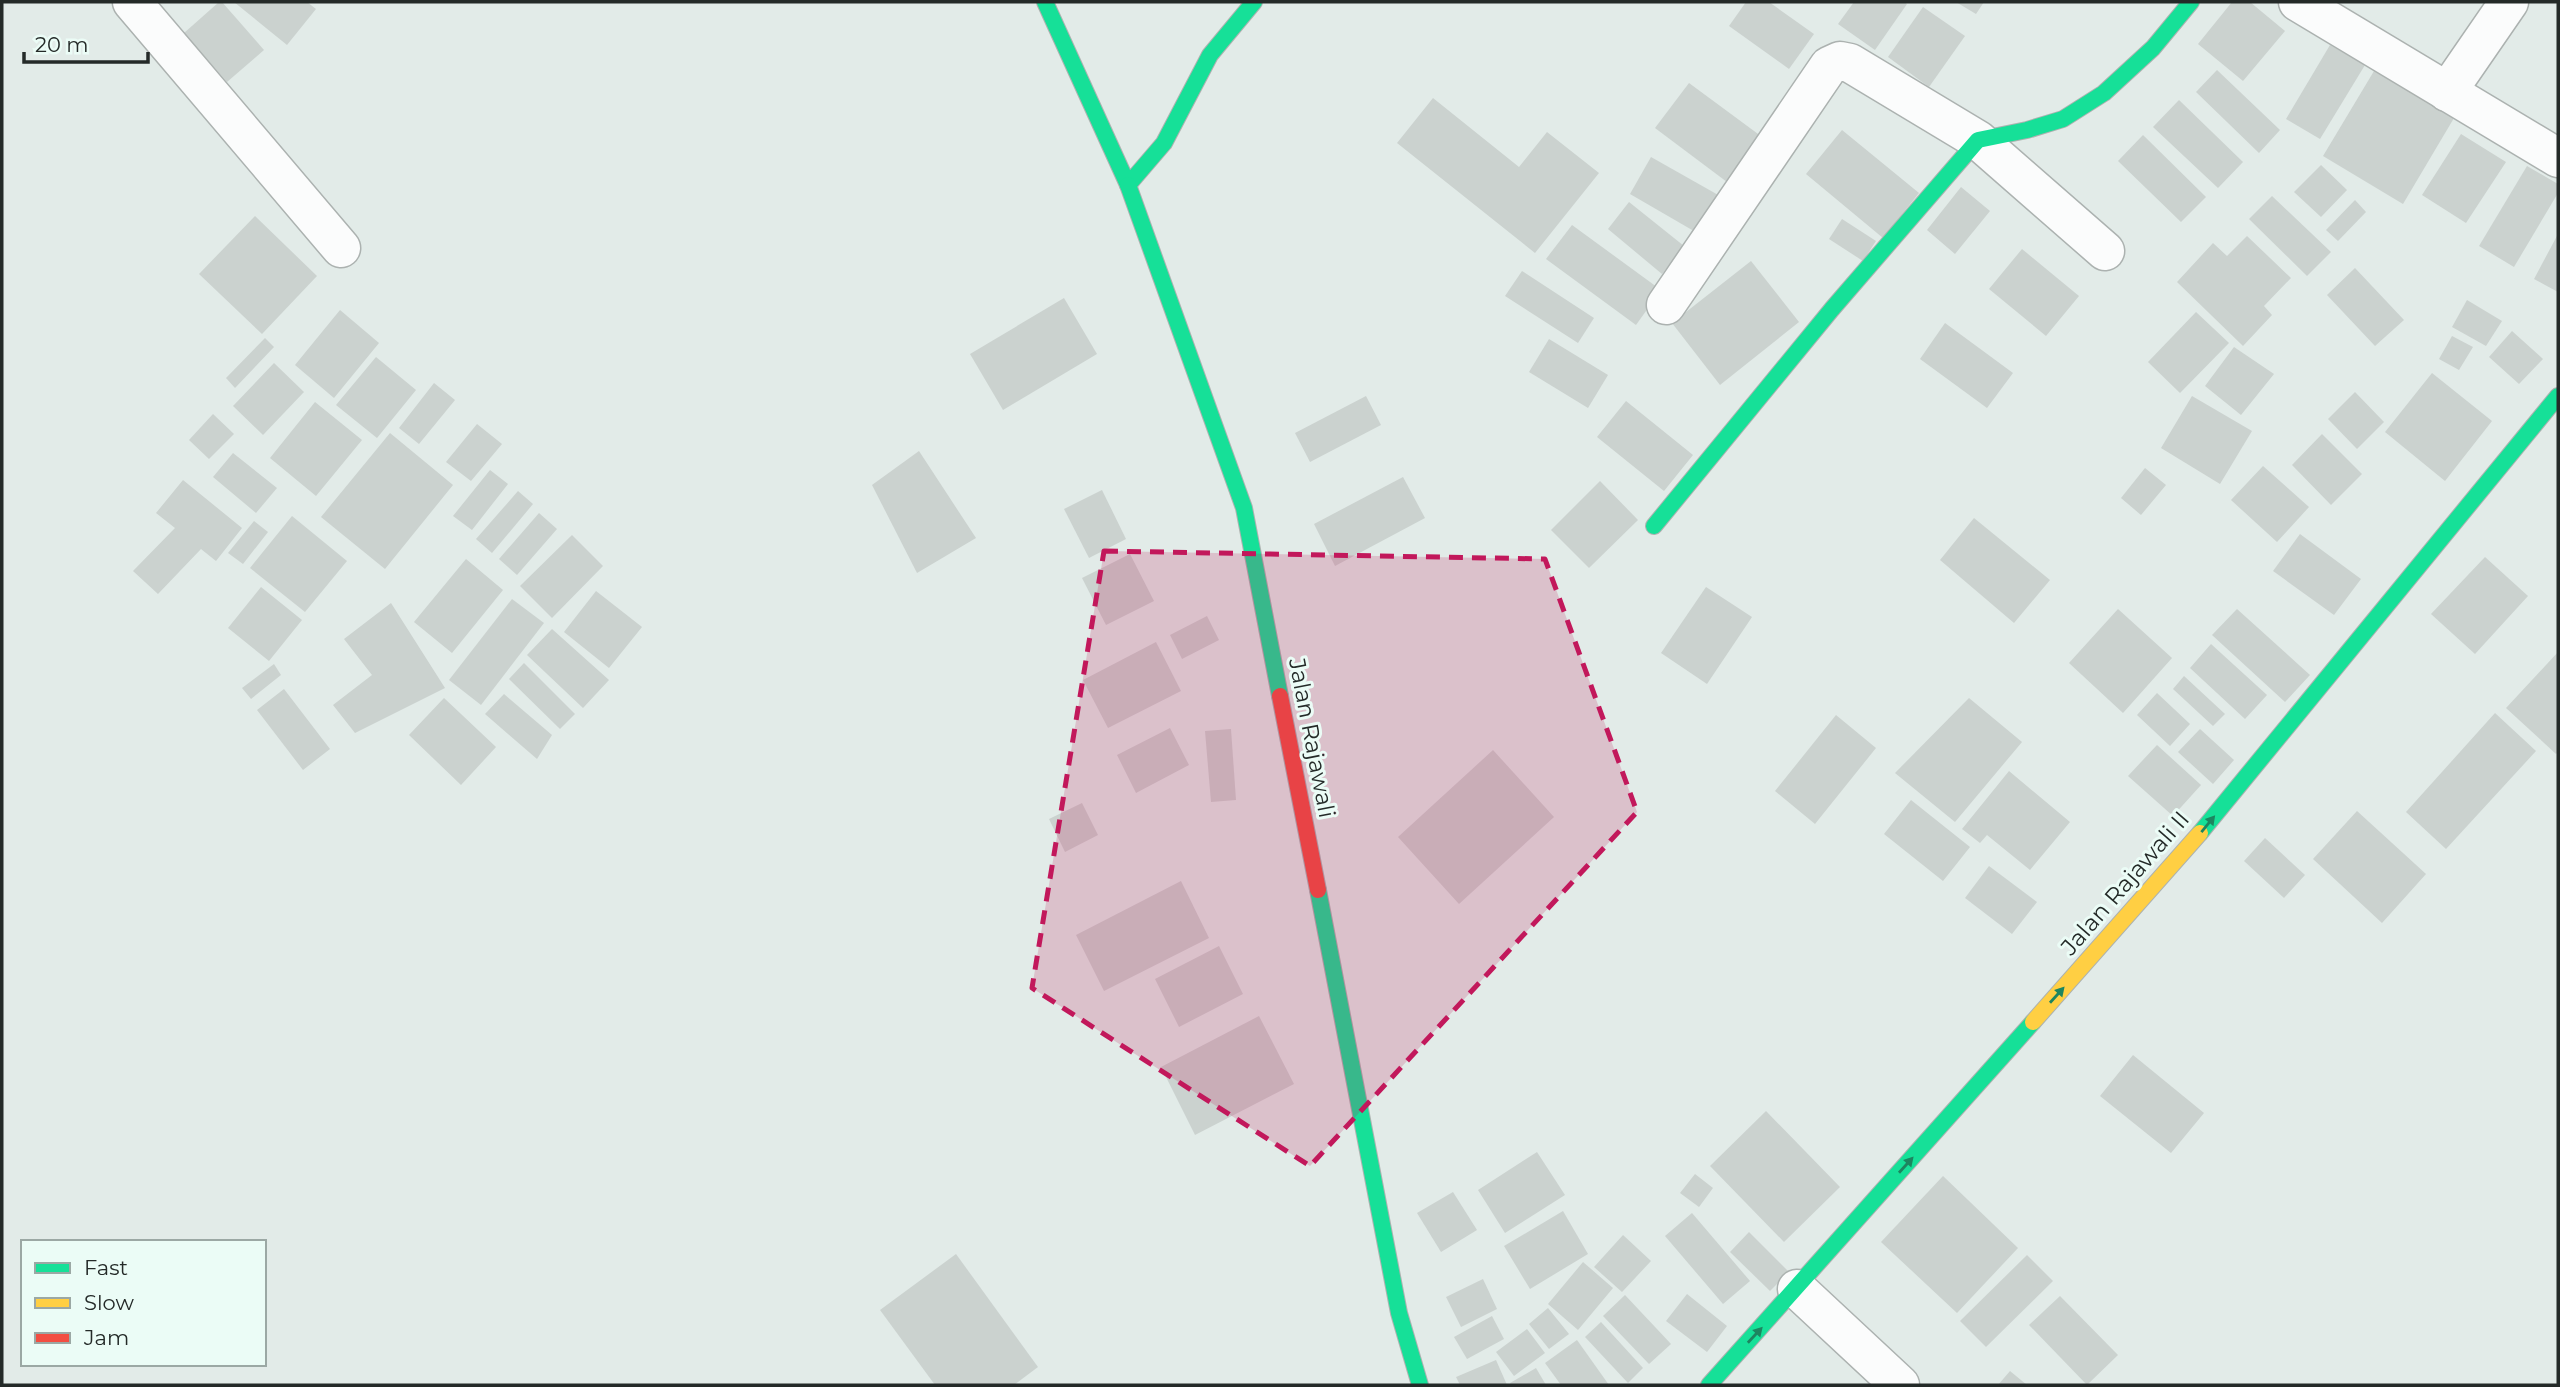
<svg xmlns="http://www.w3.org/2000/svg" width="2560" height="1387" viewBox="0 0 2560 1387" font-family="Montserrat,sans-serif">
  <style>
    .building { fill: #cbd2cf }
    .lines { fill: none; stroke-linecap: round; stroke-linejoin: round }
    .street-casing { stroke: #acb2b0; stroke-width: 41 }
    .fast-casing { stroke: #acb2b0; stroke-width: 18 }
    .slow-casing { stroke: #acb2b0; stroke-width: 18 }
    .jam-casing { stroke: #acb2b0; stroke-width: 18 }
    .street { stroke: #fbfcfc; stroke-width: 38 }
    .fast { stroke: #16e098; stroke-width: 16 }
    .slow { stroke: #ffcf43; stroke-width: 16 }
    .jam { stroke: #f24e42; stroke-width: 16 }
    .oneway { fill: #1d8560 }
    .marked { fill: #c2185b; fill-opacity: 0.2; stroke: #c2185b; stroke-width: 5; stroke-dasharray: 14 9; stroke-linejoin: round }
    .labels { text-anchor: middle; dominant-baseline: central; stroke-width: 6; stroke-linejoin: round; paint-order: stroke }
    .street-label { font-size: 23px; fill: #242a28; stroke: #ebfcf6 }
  </style>
  <rect width="100%" height="100%" fill="#e2ebe8"/>
  <g class="building">
    <polygon points="219,2 222,2 264,50 227,82 184,33"/>
    <polygon points="234,2 307,2 316,9 287,45"/>
    <polygon points="1746,2 1769,2 1814,34 1789,69 1729,26"/>
    <polygon points="1854,2 1904,2 1907,4 1875,50 1838,24"/>
    <polygon points="1956,2 1984,2 1976,14"/>
    <polygon points="2232,2 2250,2 2285,31 2243,81 2198,44"/>
    <polygon points="1923,7 1965,36 1929,87 1888,57"/>
    <polygon points="2330,45 2365,65 2320,139 2286,119"/>
    <polygon points="2217,70 2280,130 2259,153 2196,92"/>
    <polygon points="2374,71 2454,118 2403,204 2323,156"/>
    <polygon points="1689,83 1773,145 1739,191 1655,128"/>
    <polygon points="1433,98 1519,167 1547,132 1599,173 1535,253 1397,143"/>
    <polygon points="2179,100 2243,162 2218,188 2153,127"/>
    <polygon points="1842,130 1919,193 1883,238 1806,174"/>
    <polygon points="2461,134 2506,162 2466,223 2422,195"/>
    <polygon points="2143,135 2206,197 2181,222 2118,161"/>
    <polygon points="1651,157 1720,196 1699,234 1630,194"/>
    <polygon points="2321,165 2347,190 2321,217 2294,192"/>
    <polygon points="2527,166 2558,184 2558,193 2514,267 2479,246"/>
    <polygon points="1961,187 1990,211 1955,254 1927,230"/>
    <polygon points="2272,196 2331,252 2307,276 2249,219"/>
    <polygon points="2355,200 2366,212 2338,241 2326,230"/>
    <polygon points="1629,202 1684,246 1662,274 1608,229"/>
    <polygon points="255,216 317,276 262,334 199,274"/>
    <polygon points="1842,219 1876,241 1863,261 1829,239"/>
    <polygon points="1572,225 1661,290 1636,325 1546,259"/>
    <polygon points="2558,234 2558,292 2534,279"/>
    <polygon points="2247,236 2291,278 2264,306 2272,315 2243,346 2177,282 2213,243 2227,256"/>
    <polygon points="2022,249 2079,296 2046,336 1989,289"/>
    <polygon points="1751,261 1799,322 1720,385 1672,323"/>
    <polygon points="2355,268 2404,320 2375,346 2327,295"/>
    <polygon points="1522,271 1594,318 1578,343 1505,296"/>
    <polygon points="1064,298 1097,354 1003,410 970,354"/>
    <polygon points="2467,300 2502,321 2486,346 2452,327"/>
    <polygon points="340,310 379,343 334,398 295,365"/>
    <polygon points="2196,312 2229,343 2180,393 2148,362"/>
    <polygon points="1945,323 2013,373 1987,408 1920,359"/>
    <polygon points="2512,331 2543,359 2519,384 2489,357"/>
    <polygon points="2452,336 2473,347 2459,370 2439,359"/>
    <polygon points="265,338 274,347 235,388 226,378"/>
    <polygon points="1549,339 1608,375 1588,408 1529,372"/>
    <polygon points="2234,347 2274,374 2241,415 2205,386"/>
    <polygon points="376,357 416,390 377,438 336,405"/>
    <polygon points="274,363 304,392 263,435 233,406"/>
    <polygon points="2432,373 2492,421 2445,481 2385,432"/>
    <polygon points="434,383 455,400 419,444 399,428"/>
    <polygon points="2355,392 2384,422 2357,449 2328,419"/>
    <polygon points="1366,396 1381,425 1310,462 1295,433"/>
    <polygon points="2192,396 2252,431 2220,484 2161,448"/>
    <polygon points="1626,401 1693,455 1664,491 1597,437"/>
    <polygon points="315,402 362,440 316,496 270,458"/>
    <polygon points="213,414 234,434 209,459 189,440"/>
    <polygon points="477,424 502,444 471,481 446,462"/>
    <polygon points="390,433 453,485 385,569 321,517"/>
    <polygon points="2322,434 2362,474 2331,505 2292,465"/>
    <polygon points="919,451 976,538 917,573 872,485"/>
    <polygon points="233,453 277,488 256,513 213,477"/>
    <polygon points="2263,466 2309,507 2277,542 2231,500"/>
    <polygon points="2145,468 2166,485 2141,515 2121,498"/>
    <polygon points="490,470 508,484 472,530 453,516"/>
    <polygon points="1403,477 1425,518 1335,566 1314,524"/>
    <polygon points="183,480 242,528 216,561 201,549 158,594 133,571 175,528 156,513"/>
    <polygon points="1600,481 1638,520 1589,568 1551,530"/>
    <polygon points="1102,490 1126,539 1089,558 1064,509"/>
    <polygon points="518,491 533,504 492,553 476,539"/>
    <polygon points="539,513 557,529 517,575 499,559"/>
    <polygon points="292,516 347,561 305,612 250,568"/>
    <polygon points="1974,518 2050,580 2014,623 1940,560"/>
    <polygon points="254,521 268,532 243,564 228,553"/>
    <polygon points="2300,534 2361,579 2334,615 2273,571"/>
    <polygon points="572,535 603,566 552,618 520,586"/>
    <polygon points="1130,554 1154,601 1106,625 1082,578"/>
    <polygon points="2485,557 2528,596 2475,654 2431,614"/>
    <polygon points="466,559 503,590 452,653 414,622"/>
    <polygon points="261,587 302,620 269,661 228,628"/>
    <polygon points="1706,587 1752,617 1707,684 1661,653"/>
    <polygon points="596,591 642,627 609,668 564,632"/>
    <polygon points="512,599 544,623 481,705 449,680"/>
    <polygon points="391,603 445,688 355,733 333,705 372,675 344,639"/>
    <polygon points="2118,609 2172,658 2123,713 2069,663"/>
    <polygon points="2237,609 2310,675 2285,702 2212,635"/>
    <polygon points="1207,616 1219,640 1182,659 1170,635"/>
    <polygon points="552,629 609,680 583,708 527,655"/>
    <polygon points="1156,642 1181,691 1108,728 1083,680"/>
    <polygon points="2211,644 2267,695 2245,719 2190,668"/>
    <polygon points="2558,652 2558,752 2556,754 2506,708"/>
    <polygon points="524,663 575,714 560,729 509,679"/>
    <polygon points="274,664 281,675 251,699 242,688"/>
    <polygon points="2184,676 2225,714 2213,726 2173,689"/>
    <polygon points="284,689 330,749 303,770 257,710"/>
    <polygon points="2157,693 2190,724 2170,746 2137,715"/>
    <polygon points="504,694 552,735 537,759 485,714"/>
    <polygon points="444,698 496,747 461,785 409,735"/>
    <polygon points="1969,698 2022,742 1955,822 1895,773"/>
    <polygon points="2495,713 2536,751 2446,849 2406,812"/>
    <polygon points="1836,715 1876,748 1815,824 1775,791"/>
    <polygon points="1170,728 1189,765 1136,793 1117,755"/>
    <polygon points="1231,729 1236,800 1211,802 1205,731"/>
    <polygon points="2200,729 2234,760 2213,784 2178,752"/>
    <polygon points="2157,745 2201,785 2173,816 2128,776"/>
    <polygon points="1493,750 1554,817 1459,904 1398,837"/>
    <polygon points="2009,771 2070,822 2030,870 1987,835 1980,843 1962,829"/>
    <polygon points="1911,800 1970,847 1943,881 1884,834"/>
    <polygon points="1082,803 1098,835 1065,852 1049,819"/>
    <polygon points="2357,811 2426,874 2382,923 2313,859"/>
    <polygon points="2265,838 2305,875 2284,898 2244,861"/>
    <polygon points="1989,866 2037,902 2012,934 1965,898"/>
    <polygon points="1181,881 1209,938 1104,991 1076,935"/>
    <polygon points="1219,946 1243,994 1179,1027 1155,979"/>
    <polygon points="1259,1016 1294,1084 1195,1135 1161,1067"/>
    <polygon points="2133,1055 2204,1113 2171,1153 2100,1096"/>
    <polygon points="1766,1111 1840,1187 1784,1242 1710,1166"/>
    <polygon points="1537,1152 1565,1195 1505,1233 1478,1190"/>
    <polygon points="1695,1174 1713,1188 1699,1207 1680,1193"/>
    <polygon points="1943,1176 2018,1248 1957,1313 1881,1242"/>
    <polygon points="1453,1192 1477,1230 1441,1252 1417,1213"/>
    <polygon points="1563,1211 1588,1254 1530,1289 1504,1246"/>
    <polygon points="1692,1213 1750,1281 1723,1304 1665,1236"/>
    <polygon points="1749,1232 1789,1272 1770,1291 1730,1252"/>
    <polygon points="1623,1235 1651,1261 1622,1292 1594,1267"/>
    <polygon points="956,1254 1038,1367 1014,1385 935,1385 880,1310"/>
    <polygon points="2027,1255 2053,1281 1986,1347 1960,1321"/>
    <polygon points="1583,1262 1613,1288 1578,1330 1548,1304"/>
    <polygon points="1483,1279 1497,1309 1461,1327 1446,1297"/>
    <polygon points="1687,1294 1727,1326 1707,1352 1666,1321"/>
    <polygon points="1625,1295 1671,1344 1649,1364 1603,1316"/>
    <polygon points="2060,1296 2118,1355 2087,1385 2029,1325"/>
    <polygon points="1548,1308 1569,1334 1549,1349 1529,1324"/>
    <polygon points="1492,1316 1504,1339 1467,1359 1454,1337"/>
    <polygon points="1601,1322 1643,1368 1628,1383 1585,1337"/>
    <polygon points="1527,1329 1545,1353 1514,1376 1496,1352"/>
    <polygon points="1577,1340 1609,1385 1561,1385 1545,1363"/>
    <polygon points="1496,1360 1507,1385 1460,1385 1456,1377"/>
    <polygon points="1536,1368 1546,1385 1511,1385 1510,1383"/>
    <polygon points="2010,1371 2027,1385 1998,1385"/>
  </g>
  <g class="lines">
    <defs>
      <g id="street">
        <polyline points="132,2 341,248"/>
        <polyline points="2298,2 2558,158"/>
        <polyline points="2447,92 2509,2"/>
        <polyline points="1666,305 1829,66 1840,61 1850,63 1978,140 2105,251"/>
        <polyline points="1797,1289 1900,1385"/>
      </g>
      <g id="fast">
        <polyline points="1045,2 1128,185 1164,143 1210,55 1254,2"/>
        <polyline points="1128,185 1244,508 1280,696"/>
        <polyline points="1654,526 1832,309 1978,140 2027,130 2063,119 2104,93 2153,48 2191,2"/>
        <polyline points="2200,833 2558,396"/>
        <polyline points="1318,890 1399,1313 1420,1385"/>
        <polyline points="1709,1385 2033,1022"/>
      </g>
      <polyline id="slow" points="2033,1022 2200,833"/>
      <polyline id="jam" points="1280,696 1318,890"/>
    </defs>
    <use href="#street" class="street-casing"/>
    <use href="#fast" class="fast-casing"/>
    <use href="#slow" class="slow-casing"/>
    <use href="#jam" class="jam-casing"/>
    <use href="#street" class="street"/>
    <use href="#fast" class="fast"/>
    <use href="#slow" class="slow"/>
    <use href="#jam" class="jam"/>
  </g>
  <defs><path id="oneway-solid" d="M-6-.8H1V-3.2L6.5 0L1 3.2V.8H-6Z" transform="scale(1.75)"/></defs>
  <g class="oneway">
    <use href="#oneway-solid" transform="translate(2208 824) rotate(-51)"/>
    <use href="#oneway-solid" transform="translate(2057 995) rotate(-48)"/>
    <use href="#oneway-solid" transform="translate(1906 1165) rotate(-48)"/>
    <use href="#oneway-solid" transform="translate(1755 1335) rotate(-47)"/>
  </g>
  <path class="marked" d="M1104,551L1545,559L1637,812L1310,1166L1032,988Z"/>
  <g class="labels">
    <g class="street-label">
      <text transform="translate(1312 738) rotate(79)">Jalan Rajawali</text>
      <text transform="translate(2125 883) rotate(-49)">Jalan Rajawali II</text>
    </g>
  </g>
  <rect width="2560" height="1387" fill="none" stroke="#242a28" stroke-width="7"/>
  <rect x="21" y="1240" width="245" height="126" fill="#ebfcf6" stroke="#9ba8a4" stroke-width="2"/>
  <rect x="35" y="1263" width="35" height="10" fill="#16e098" stroke="#9ba8a4" stroke-width="2"/>
  <text x="84" y="1275" font-size="21" fill="#242a28">Fast</text>
  <rect x="35" y="1298" width="35" height="10" fill="#ffcf43" stroke="#9ba8a4" stroke-width="2"/>
  <text x="84" y="1310" font-size="21" fill="#242a28">Slow</text>
  <rect x="35" y="1333" width="35" height="10" fill="#f24e42" stroke="#9ba8a4" stroke-width="2"/>
  <text x="84" y="1345" font-size="21" fill="#242a28">Jam</text>
  <path d="M24 52v10h124v-10" fill="none" stroke="#242a28" stroke-width="3.5"/>
  <text x="35" y="52" font-size="21" fill="#242a28" stroke="#ebfcf6" stroke-width="5" paint-order="stroke">20 m</text>
</svg>
